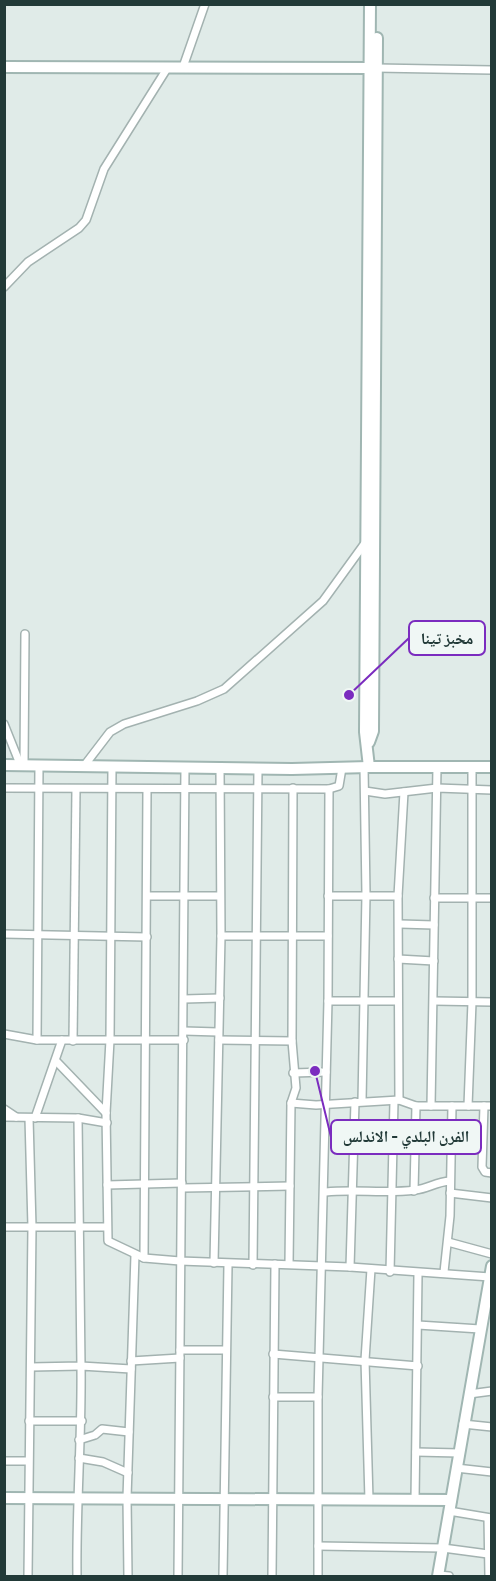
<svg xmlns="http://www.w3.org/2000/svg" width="496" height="1581" viewBox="0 0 496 1581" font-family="Commissioner,'Noto Naskh Arabic',sans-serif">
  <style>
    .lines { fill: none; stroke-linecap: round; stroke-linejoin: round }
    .street-casing { stroke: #a3b2b0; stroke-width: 10 }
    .secondary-casing { stroke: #a0b6b2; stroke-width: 14 }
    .street { stroke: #fff; stroke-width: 7 }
    .secondary { stroke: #fff; stroke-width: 10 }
    .leader { fill: none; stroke: #7b2cbf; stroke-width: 2 }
    .callout-dot { fill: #7b2cbf; stroke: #f0f7f5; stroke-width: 2 }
    .callout { fill: #f0f7f5; stroke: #7b2cbf; stroke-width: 2 }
    .callout-label { font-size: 16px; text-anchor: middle; font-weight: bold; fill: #223a38 }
  </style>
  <rect width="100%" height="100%" fill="#e0ebe8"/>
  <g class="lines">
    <defs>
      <g id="street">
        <polyline points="183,67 205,4"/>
        <polyline points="376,68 492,70"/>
        <polyline points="4,287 28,262 79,228 86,220 104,169 168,67"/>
        <polyline points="4,724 20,764"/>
        <polyline points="24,765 25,634"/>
        <polyline points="84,766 110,732 124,724 197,701 224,689 323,601 365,543"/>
        <polyline points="112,767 110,1040 106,1113 108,1241 144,1258 180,1261 350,1267 490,1277"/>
        <polyline points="4,788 329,789 339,786 342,768"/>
        <polyline points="365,791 385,794 437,788 492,790"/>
        <polyline points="148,896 220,896"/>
        <polyline points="328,896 398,896"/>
        <polyline points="434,898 492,898"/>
        <polyline points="400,924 434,925"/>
        <polyline points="4,934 147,937"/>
        <polyline points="221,936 328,936"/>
        <polyline points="398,959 434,961"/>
        <polyline points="184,999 220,998"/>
        <polyline points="328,1001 398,1001"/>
        <polyline points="434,1001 492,1002"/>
        <polyline points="184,1031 218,1032"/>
        <polyline points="4,1034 37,1040 184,1040"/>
        <polyline points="37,1040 39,765"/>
        <polyline points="219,1040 292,1041"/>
        <polyline points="73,1041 76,789"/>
        <polyline points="57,1062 106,1113"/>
        <polyline points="293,1073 326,1072"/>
        <polyline points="399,1100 398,896 404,792"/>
        <polyline points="362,1101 366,895 364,767"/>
        <polyline points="291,1103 316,1105 399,1100 416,1106 492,1106"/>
        <polyline points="431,1106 437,767"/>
        <polyline points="468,1106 472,1002 472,767"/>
        <polyline points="484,1106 482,1167 485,1172 492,1173"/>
        <polyline points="4,1109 16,1117"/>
        <polyline points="4,1117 78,1118 107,1123"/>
        <polyline points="35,1118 62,1040"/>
        <polyline points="107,1185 182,1183"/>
        <polyline points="182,1188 290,1186"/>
        <polyline points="414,1191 416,1106"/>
        <path d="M326,1192C355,1189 386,1194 415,1190C428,1189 435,1182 450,1181"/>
        <polyline points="450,1193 492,1198"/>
        <polyline points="4,1227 107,1227"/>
        <polyline points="448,1242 492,1254"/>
        <polyline points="144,1258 147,790"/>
        <polyline points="214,1263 221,936 220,768"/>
        <polyline points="289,1264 291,1103 296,1088 292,1041 293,788"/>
        <polyline points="253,1265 258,769"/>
        <polyline points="350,1267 355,1102"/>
        <polyline points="390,1272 394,1101"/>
        <polyline points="444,1272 450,1216 452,1106"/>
        <polyline points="418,1325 480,1329"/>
        <polyline points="180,1350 226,1350"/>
        <polyline points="273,1354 418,1366"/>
        <polyline points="131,1361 180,1358"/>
        <polyline points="31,1367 81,1366 78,1118"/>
        <polyline points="469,1394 492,1391"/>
        <polyline points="273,1397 318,1397"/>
        <polyline points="29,1421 82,1421"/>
        <polyline points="463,1424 492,1427"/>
        <polyline points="79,1440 95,1435 102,1429 129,1432"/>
        <polyline points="416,1452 459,1453"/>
        <polyline points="79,1458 103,1462 128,1473"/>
        <polyline points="4,1461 28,1461"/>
        <polyline points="456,1468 492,1472"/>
        <polyline points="369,1500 365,1360 371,1269"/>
        <polyline points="415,1500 418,1274"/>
        <polyline points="449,1511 491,1518"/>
        <polyline points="488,1518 489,1576"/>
        <polyline points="318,1546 443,1548 488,1554"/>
        <polyline points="439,1575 449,1576"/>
        <polyline points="28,1576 32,1227 29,1118"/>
        <path d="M77,1576C76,1506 82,1436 81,1366L131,1369"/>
        <polyline points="128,1576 127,1498 135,1255"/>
        <polyline points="178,1576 185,768"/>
        <polyline points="223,1576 228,1265"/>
        <polyline points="272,1576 275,1264"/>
        <polyline points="318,1576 318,1397 328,1001 329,789"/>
      </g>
      <g id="secondary">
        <polyline points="370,4 365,732 369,767 492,767"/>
        <polyline points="4,67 376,68"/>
        <polyline points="369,742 373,731 377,38"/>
        <polyline points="4,765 292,769 369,767"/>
        <polyline points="4,1498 451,1500"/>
        <polyline points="438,1576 492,1266"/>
      </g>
    </defs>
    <use href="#street" class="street-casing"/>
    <use href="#secondary" class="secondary-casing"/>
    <use href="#street" class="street"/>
    <use href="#secondary" class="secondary"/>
  </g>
  <path class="leader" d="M349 695L409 638M315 1071L331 1137"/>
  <g class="callout-dot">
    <circle cx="349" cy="695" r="6"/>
    <circle cx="315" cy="1071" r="6"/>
  </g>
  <g class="callout">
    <rect x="409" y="621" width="76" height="34" rx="6"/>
    <rect x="331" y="1120" width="150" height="34" rx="6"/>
  </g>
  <g class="callout-label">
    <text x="447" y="644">مخبز تينا</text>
    <text x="406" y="1142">الفرن البلدي - الاندلس</text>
  </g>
  <rect width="496" height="1581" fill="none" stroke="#223a38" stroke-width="12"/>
</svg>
